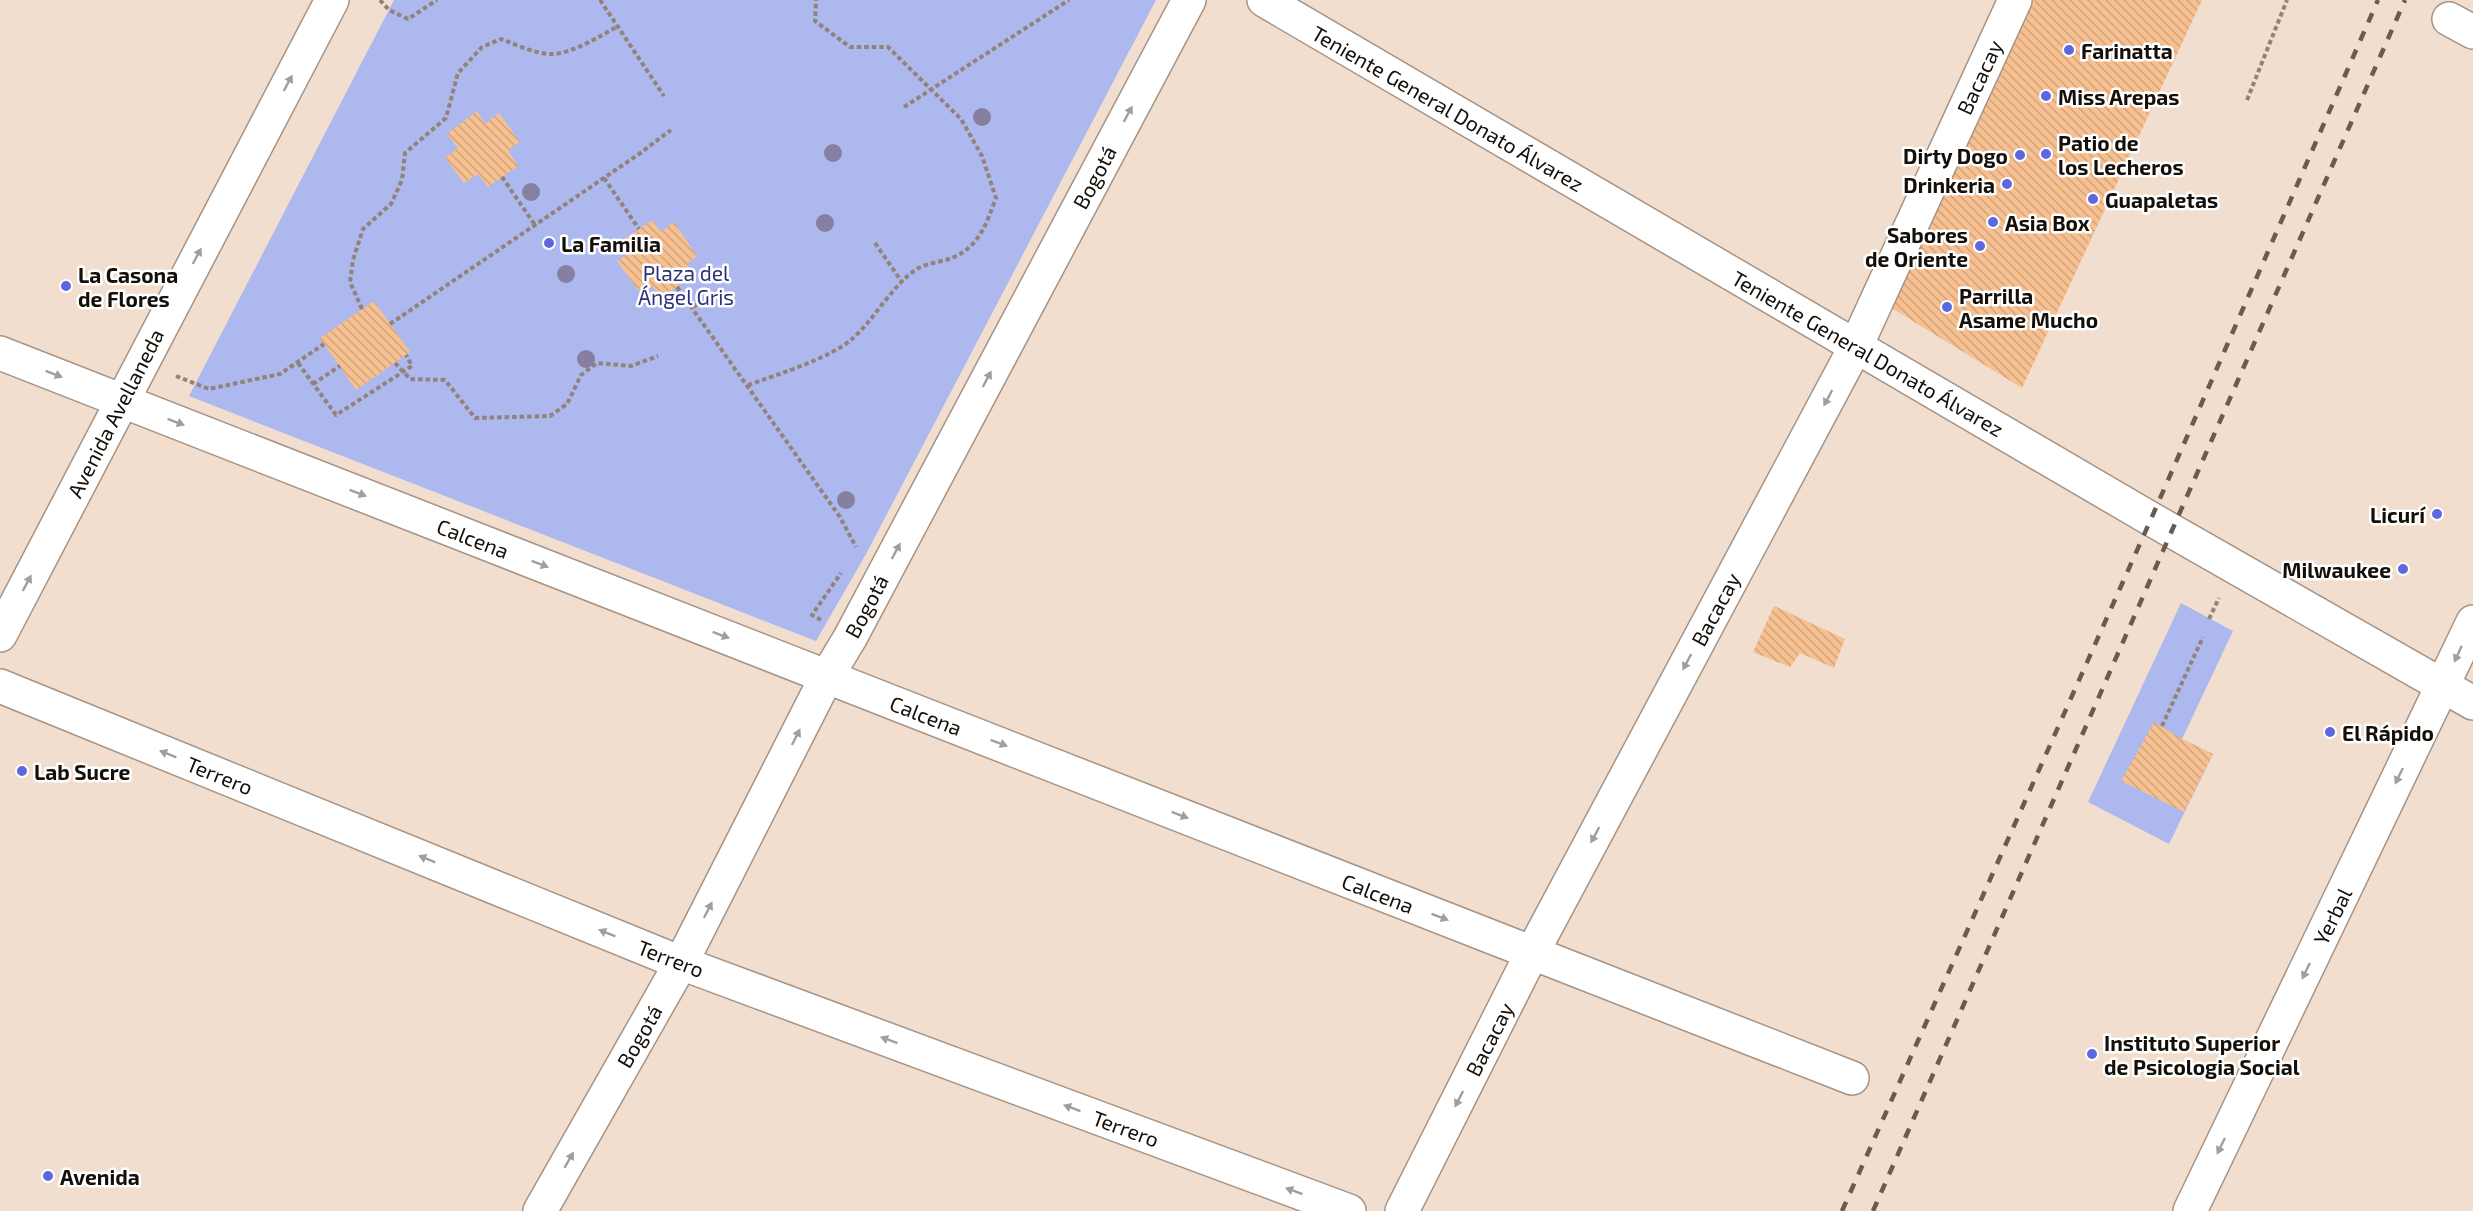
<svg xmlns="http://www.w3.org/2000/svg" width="2473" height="1211" viewBox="0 0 2473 1211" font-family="'Exo 2',sans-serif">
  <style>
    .green { fill: #acb8ee }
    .building { fill: url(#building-back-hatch) }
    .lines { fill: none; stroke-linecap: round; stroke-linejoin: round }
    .minor-casing { stroke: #a69384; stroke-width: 36 }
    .major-casing { stroke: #a69384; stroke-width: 36 }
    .path { stroke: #918378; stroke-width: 4; stroke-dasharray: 4.5 3; stroke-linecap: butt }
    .minor { stroke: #fff; stroke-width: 33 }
    .major { stroke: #fff; stroke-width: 33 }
    .rail { stroke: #675c52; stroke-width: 4.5; stroke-dasharray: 10 10; stroke-linecap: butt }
    .tree { fill: #867f9f }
    .oneway { fill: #a19f9d }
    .poi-dot { fill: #5d67df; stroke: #fff; stroke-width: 2 }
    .labels { text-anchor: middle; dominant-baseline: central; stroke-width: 5; stroke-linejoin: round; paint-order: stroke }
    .poi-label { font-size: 21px; font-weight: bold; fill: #150f09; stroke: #fff; text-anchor: start }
    .street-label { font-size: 21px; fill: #150f09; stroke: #fff }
    .park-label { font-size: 21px; fill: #2d3278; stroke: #fff }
  </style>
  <defs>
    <pattern id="building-back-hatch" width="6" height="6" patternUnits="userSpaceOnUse" patternTransform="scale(1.5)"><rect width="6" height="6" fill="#f7c091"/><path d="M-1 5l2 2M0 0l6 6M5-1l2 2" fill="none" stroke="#d3a47c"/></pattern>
  </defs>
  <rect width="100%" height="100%" fill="#f2dece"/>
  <g class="green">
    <polygon points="394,0 1156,0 866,554 816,641 189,396"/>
    <polygon points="2181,603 2233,631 2182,739 2213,754 2169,844 2088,802"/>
  </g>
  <g class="building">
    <polygon points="2034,0 2202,0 2022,388 1890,307"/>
    <polygon points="477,111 485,124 499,113 520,142 508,150 518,166 488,187 478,174 464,183 445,158 458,148 447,134"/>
    <polygon points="652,220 661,232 674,222 697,256 687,264 694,275 661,298 652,286 641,294 617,261 629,253 620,242"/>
    <polygon points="374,301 410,352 356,390 320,338"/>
    <polygon points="1774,606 1845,639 1834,668 1800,653 1790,667 1753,652"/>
    <polygon points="2154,722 2182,739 2213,754 2184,812 2121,781"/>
  </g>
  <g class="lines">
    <defs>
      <g id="minor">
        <polyline points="1264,0 2151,519 2473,703"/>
        <polyline points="2449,19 2473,32"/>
        <polyline points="0,353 1852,1078"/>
        <polyline points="0,686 681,963 1349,1211"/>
        <polyline points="540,1211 681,963 827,676 850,638 1189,0"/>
        <polyline points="1402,1211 1532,953 1856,346 2015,0"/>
        <polyline points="2190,1211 2473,622"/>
      </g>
      <polyline id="major" points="0,635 332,0"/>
    </defs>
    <use href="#minor" class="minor-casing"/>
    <use href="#major" class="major-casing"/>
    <g class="path">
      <polyline points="380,0 389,10 408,19 437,0"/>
      <polyline points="600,0 664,96"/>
      <polyline points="2247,100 2287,0"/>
      <polyline points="904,107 1069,0"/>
      <polyline points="502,177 535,225"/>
      <polyline points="604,178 639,229"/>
      <polyline points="875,243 902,282"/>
      <polyline points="677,287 840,517 856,547"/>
      <polyline points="693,307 723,288"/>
      <path d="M362,309L350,282L353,260L363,229L391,204L402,180L405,153L446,118L458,73L482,47L501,39C517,45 535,54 552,54C571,54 601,36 618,26"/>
      <polyline points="390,324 639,154 671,130"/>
      <polyline points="298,363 336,415 412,366 406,355"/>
      <polyline points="395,363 410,379 445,380 475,418 550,416 567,404 581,375 597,363 631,366 658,356"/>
      <polyline points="176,376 209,389 280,374 324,344"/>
      <polyline points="313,384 340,366"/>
      <path d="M748,385C776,375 831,358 852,339C875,319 892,285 917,269C927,263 941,262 952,258C980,246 986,224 996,198L982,156L961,119L888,47H850L815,21L816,0"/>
      <polyline points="2209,619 2219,598"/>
      <polyline points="821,620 812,615 841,573"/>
      <polyline points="2162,726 2203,637"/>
    </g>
    <use href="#minor" class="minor"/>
    <use href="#major" class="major"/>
    <g class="rail">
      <polyline points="1842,1211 2151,519 2378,0"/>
      <polyline points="1873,1211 2405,0"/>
    </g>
  </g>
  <g class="tree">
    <circle cx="982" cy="117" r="9"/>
    <circle cx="833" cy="153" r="9"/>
    <circle cx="531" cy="192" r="9"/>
    <circle cx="825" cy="223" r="9"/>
    <circle cx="566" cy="274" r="9"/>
    <circle cx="586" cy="359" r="9"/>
    <circle cx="846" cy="500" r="9"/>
  </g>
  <defs><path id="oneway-solid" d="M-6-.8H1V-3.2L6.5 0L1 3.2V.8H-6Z" transform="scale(1.5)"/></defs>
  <g class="oneway">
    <use href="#oneway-solid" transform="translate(288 83) rotate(-62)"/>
    <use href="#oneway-solid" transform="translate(1128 114) rotate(-62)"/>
    <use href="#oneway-solid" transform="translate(197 256) rotate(-62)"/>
    <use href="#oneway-solid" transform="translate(54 374) rotate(21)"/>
    <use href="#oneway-solid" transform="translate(987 379) rotate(-62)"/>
    <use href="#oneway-solid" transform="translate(1828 398) rotate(118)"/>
    <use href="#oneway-solid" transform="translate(176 422) rotate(21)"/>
    <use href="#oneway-solid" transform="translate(358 493) rotate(21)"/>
    <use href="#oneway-solid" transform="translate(896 551) rotate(-62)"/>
    <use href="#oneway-solid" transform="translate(540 564) rotate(21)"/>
    <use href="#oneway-solid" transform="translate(27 583) rotate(-62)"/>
    <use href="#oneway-solid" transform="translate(721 635) rotate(21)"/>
    <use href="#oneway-solid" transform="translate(2458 654) rotate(115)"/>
    <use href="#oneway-solid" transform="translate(1687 662) rotate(118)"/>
    <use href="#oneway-solid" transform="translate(796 737) rotate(-63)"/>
    <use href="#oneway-solid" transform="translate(999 743) rotate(21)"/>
    <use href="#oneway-solid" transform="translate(168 754) rotate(-158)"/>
    <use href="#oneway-solid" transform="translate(2399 776) rotate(116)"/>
    <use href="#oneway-solid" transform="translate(1180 815) rotate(21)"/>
    <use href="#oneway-solid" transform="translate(1595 835) rotate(118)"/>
    <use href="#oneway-solid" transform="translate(427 859) rotate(-158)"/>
    <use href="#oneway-solid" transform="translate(708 910) rotate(-63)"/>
    <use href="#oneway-solid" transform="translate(1440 917) rotate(21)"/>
    <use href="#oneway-solid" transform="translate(607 933) rotate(-158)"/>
    <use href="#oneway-solid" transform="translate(2306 971) rotate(116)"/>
    <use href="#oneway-solid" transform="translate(889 1040) rotate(-160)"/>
    <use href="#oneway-solid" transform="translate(1459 1099) rotate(117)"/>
    <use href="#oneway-solid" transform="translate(1072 1108) rotate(-160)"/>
    <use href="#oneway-solid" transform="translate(2221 1146) rotate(116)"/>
    <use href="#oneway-solid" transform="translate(569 1160) rotate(-60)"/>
    <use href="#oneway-solid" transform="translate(1294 1191) rotate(-160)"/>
  </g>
  <g class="poi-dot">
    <circle cx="2069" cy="50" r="6"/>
    <circle cx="2046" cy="96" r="6"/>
    <circle cx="2046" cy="154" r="6"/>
    <circle cx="2020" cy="155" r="6"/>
    <circle cx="2007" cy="184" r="6"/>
    <circle cx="2093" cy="199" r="6"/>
    <circle cx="1993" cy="222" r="6"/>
    <circle cx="549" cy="243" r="6"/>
    <circle cx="1980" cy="246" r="6"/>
    <circle cx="66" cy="286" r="6"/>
    <circle cx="1947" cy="307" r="6"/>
    <circle cx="2437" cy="514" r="6"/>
    <circle cx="2403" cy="569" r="6"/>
    <circle cx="2330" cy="732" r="6"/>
    <circle cx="22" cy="771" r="6"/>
    <circle cx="2092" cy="1054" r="6"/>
    <circle cx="48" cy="1176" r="6"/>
  </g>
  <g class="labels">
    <g class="poi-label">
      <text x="2081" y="50">Farinatta</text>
      <text x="2058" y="96">Miss Arepas</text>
      <text x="2058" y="142">Patio de<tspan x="2058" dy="24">los Lecheros</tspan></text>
      <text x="2008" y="155" text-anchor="end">Dirty Dogo</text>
      <text x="1995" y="184" text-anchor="end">Drinkeria</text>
      <text x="2105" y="199">Guapaletas</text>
      <text x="2005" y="222">Asia Box</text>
      <text x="1968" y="234" text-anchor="end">Sabores<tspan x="1968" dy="24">de Oriente</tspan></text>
      <text x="561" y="243">La Familia</text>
      <text x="78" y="274">La Casona<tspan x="78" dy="24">de Flores</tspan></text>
      <text x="1959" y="295">Parrilla<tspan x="1959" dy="24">Asame Mucho</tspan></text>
      <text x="2425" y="514" text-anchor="end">Licurí</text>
      <text x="2391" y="569" text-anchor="end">Milwaukee</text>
      <text x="2342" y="732">El Rápido</text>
      <text x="34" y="771">Lab Sucre</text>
      <text x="2104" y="1042">Instituto Superior<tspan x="2104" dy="24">de Psicologia Social</tspan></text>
      <text x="60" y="1176">Avenida</text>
    </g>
    <g class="street-label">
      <text transform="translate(1979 77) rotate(-65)">Bacacay</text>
      <text transform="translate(1448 108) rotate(30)">Teniente General Donato Álvarez</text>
      <text transform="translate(1094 177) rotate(-62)">Bogotá</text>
      <text transform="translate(1868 353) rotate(30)">Teniente General Donato Álvarez</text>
      <text transform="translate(115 413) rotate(-63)">Avenida Avellaneda</text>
      <text transform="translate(473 538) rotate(21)">Calcena</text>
      <text transform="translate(866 606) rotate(-62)">Bogotá</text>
      <text transform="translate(1715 609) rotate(-62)">Bacacay</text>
      <text transform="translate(926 715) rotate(21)">Calcena</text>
      <text transform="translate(220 775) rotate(22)">Terrero</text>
      <text transform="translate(1378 893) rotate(21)">Calcena</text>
      <text transform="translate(2332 916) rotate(-64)">Yerbal</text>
      <text transform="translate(671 958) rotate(21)">Terrero</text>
      <text transform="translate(639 1036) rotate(-60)">Bogotá</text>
      <text transform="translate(1489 1039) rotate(-63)">Bacacay</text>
      <text transform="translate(1126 1128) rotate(20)">Terrero</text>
    </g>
    <g class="park-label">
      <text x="686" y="272">Plaza del<tspan x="686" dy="24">Ángel Gris</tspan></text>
    </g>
  </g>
</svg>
